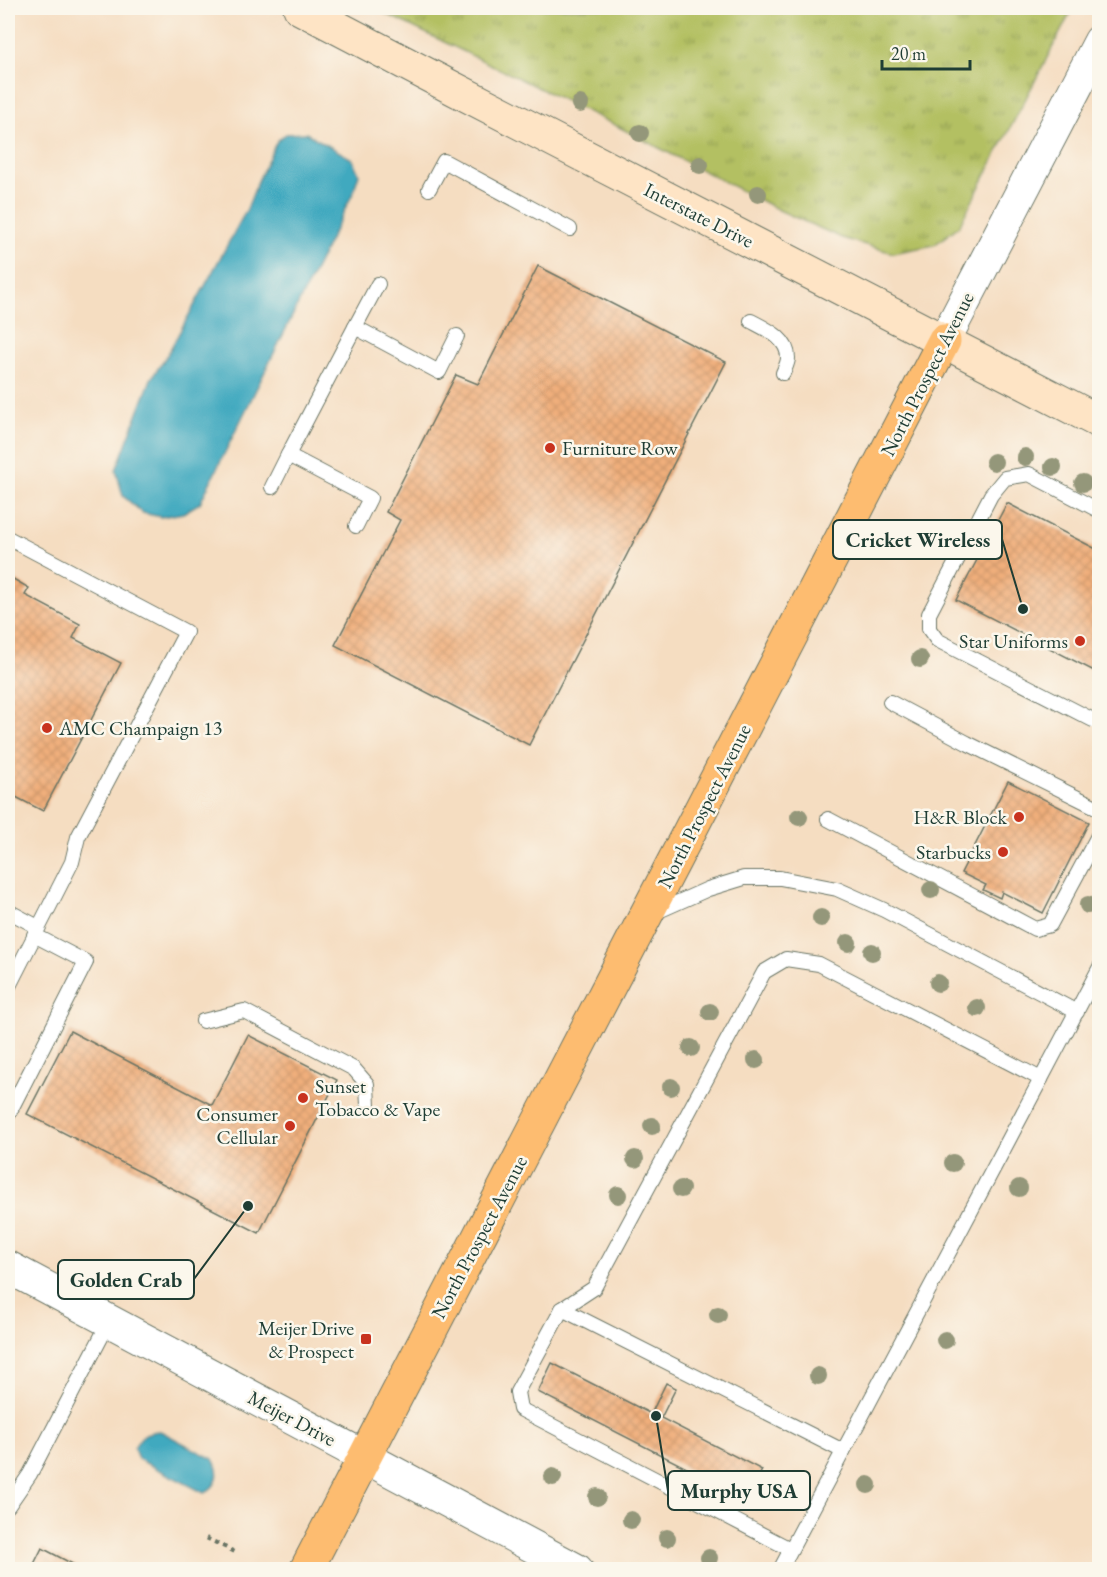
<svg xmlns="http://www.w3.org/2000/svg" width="1107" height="1577" viewBox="0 0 1107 1577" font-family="'EB Garamond',serif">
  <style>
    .grass { fill: url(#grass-tufts); stroke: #697e4b; stroke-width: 1.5 }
    .water { fill: #3fa9bf; stroke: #2f737a; stroke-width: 1.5 }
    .building { fill: url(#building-cross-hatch) }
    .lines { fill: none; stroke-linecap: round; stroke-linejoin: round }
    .service-casing { stroke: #6a7565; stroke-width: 16 }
    .tertiary-casing { stroke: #6a7565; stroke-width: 34 }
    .secondary-casing { stroke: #6a7565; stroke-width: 35 }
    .primary-casing { stroke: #6a7565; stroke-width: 35 }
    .path { stroke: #6a7565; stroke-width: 4; stroke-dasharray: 4.5 4.5; stroke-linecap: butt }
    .service { stroke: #fff; stroke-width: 14 }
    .tertiary { stroke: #fff; stroke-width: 32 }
    .secondary { stroke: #fee4c5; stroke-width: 33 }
    .primary { stroke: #fdbc6f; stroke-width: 33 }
    .tree { fill: #94977a }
    .poi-dot { fill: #c8321e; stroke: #fbf7ec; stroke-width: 2 }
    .labels { text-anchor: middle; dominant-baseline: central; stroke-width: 5; stroke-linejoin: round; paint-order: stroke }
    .street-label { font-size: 20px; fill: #1f3d34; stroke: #fbf7ec }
    .poi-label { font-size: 20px; fill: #1f3d34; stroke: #fbf7ec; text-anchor: end }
    .leader { fill: none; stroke: #1f3d34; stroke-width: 2 }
    .callout-dot { fill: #1f3d34; stroke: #fbf7ec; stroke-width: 2 }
    .callout { fill: #fbf7ec; stroke: #1f3d34; stroke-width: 2 }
    .callout-label { font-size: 21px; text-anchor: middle; font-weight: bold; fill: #1f3d34 }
  </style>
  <defs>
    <pattern id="grass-tufts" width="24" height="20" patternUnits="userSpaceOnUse" patternTransform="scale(1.5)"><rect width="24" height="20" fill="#b3c062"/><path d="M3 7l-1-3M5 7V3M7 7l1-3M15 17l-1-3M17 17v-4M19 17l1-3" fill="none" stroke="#919d52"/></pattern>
    <pattern id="building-cross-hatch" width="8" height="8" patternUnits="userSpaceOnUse" patternTransform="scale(1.5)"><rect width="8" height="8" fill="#f0af7b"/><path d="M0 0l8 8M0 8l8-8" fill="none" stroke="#cd976b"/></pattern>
  </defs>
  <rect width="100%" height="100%" fill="#fbf7ec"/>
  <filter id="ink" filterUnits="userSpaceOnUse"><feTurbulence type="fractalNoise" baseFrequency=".0167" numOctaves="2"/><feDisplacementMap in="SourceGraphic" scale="12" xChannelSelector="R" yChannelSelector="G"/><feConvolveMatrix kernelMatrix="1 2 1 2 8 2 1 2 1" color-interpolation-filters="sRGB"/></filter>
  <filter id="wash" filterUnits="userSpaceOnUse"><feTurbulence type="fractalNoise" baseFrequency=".008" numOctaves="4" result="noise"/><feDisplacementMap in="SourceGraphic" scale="24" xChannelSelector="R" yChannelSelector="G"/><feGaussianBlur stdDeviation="1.35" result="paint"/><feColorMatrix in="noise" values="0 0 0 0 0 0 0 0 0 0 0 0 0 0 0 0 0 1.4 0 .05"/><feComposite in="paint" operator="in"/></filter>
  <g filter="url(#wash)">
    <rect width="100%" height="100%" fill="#f5ddc1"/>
    <polygon class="grass" points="374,8 1073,8 959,226 934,245 893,253 842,238 781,211 613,124"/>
    <g class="water">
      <polygon points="306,133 352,159 359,174 353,193 200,503 183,513 161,517 143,513 123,496 116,470 151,379 167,355 247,209 258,181 277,141 286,134"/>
      <path d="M160,1431L213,1459C221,1473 219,1485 204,1493L138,1459L134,1448C141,1435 145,1432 160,1431Z"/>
    </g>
    <g id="blocks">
      <g class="building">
        <polygon points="538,266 726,362 529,745 335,645 400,520 386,512 456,375 478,384"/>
        <polygon points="1007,503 1100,551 1100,674 956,600"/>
        <polygon points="8,576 29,588 25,595 80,624 73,638 121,663 43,811 8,793"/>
        <polygon points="1008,781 1089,822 1043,913 1002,892 1000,898 983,890 986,885 961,873"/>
        <polygon points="70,1031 212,1105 248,1035 337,1080 259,1233 27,1114"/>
        <polygon points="552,1363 651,1414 666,1383 676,1388 661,1418 762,1470 747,1499 538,1392"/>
        <polygon points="42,1548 84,1570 31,1570"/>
      </g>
    </g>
  </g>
  <g filter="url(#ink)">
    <use href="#blocks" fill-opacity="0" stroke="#6a7565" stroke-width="1.5"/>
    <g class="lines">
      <defs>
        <g id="service">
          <polyline points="429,189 444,161 570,229"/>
          <polyline points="378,284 355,327 439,372 457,336"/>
          <path d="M751,321C766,329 788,338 788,358C788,363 785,368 783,373"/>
          <polyline points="288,455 355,327"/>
          <polyline points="272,487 288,455 370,498 356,526"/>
          <polyline points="1100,511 1029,474 1005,478 991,495 929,614 929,629 937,640 1093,720 1100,720"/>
          <polyline points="8,538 186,632 78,837 72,862 8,988"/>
          <polyline points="890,702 967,743 1100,809"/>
          <polyline points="828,819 1035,929 1050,925 1100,832"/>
          <polyline points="8,911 38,927"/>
          <polyline points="654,913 708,889 744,878 780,878 837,889 884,910 1077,1012"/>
          <polyline points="203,1021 244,1011 354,1069 367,1084 368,1106"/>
          <polyline points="8,1115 86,962 34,935"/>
          <polyline points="562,1309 843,1451"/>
          <polyline points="8,1506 30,1474 109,1322"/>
          <polyline points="790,1549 520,1409 517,1392 562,1309 594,1288 764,972 786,959 819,964 1041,1079"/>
          <polyline points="780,1570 1041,1079 1100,967"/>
        </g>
        <g id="tertiary">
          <polyline points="944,341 1100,41"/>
          <polyline points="8,1267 577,1570"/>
        </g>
        <polyline id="secondary" points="300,8 447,85 1100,422"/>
        <polyline id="primary" points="306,1570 944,341"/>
      </defs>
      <use href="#service" class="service-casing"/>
      <use href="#tertiary" class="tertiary-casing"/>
      <use href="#secondary" class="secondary-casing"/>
      <use href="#primary" class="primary-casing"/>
      <polyline class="path" points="206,1538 237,1553"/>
      <use href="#service" class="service"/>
      <use href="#tertiary" class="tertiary"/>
      <use href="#secondary" class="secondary"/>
      <use href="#primary" class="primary"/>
    </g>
    <g class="tree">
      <circle cx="580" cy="104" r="9"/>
      <circle cx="640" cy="133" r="9"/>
      <circle cx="700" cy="165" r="9"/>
      <circle cx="758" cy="194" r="9"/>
      <circle cx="1025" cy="457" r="9"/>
      <circle cx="994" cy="462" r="9"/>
      <circle cx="1053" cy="467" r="9"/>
      <circle cx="1083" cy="483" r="9"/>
      <circle cx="920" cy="659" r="9"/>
      <circle cx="799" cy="817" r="9"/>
      <circle cx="931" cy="890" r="9"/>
      <circle cx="1088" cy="905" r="9"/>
      <circle cx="821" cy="918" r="9"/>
      <circle cx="848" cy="943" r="9"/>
      <circle cx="872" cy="952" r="9"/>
      <circle cx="938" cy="983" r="9"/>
      <circle cx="977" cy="1008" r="9"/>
      <circle cx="710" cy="1012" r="9"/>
      <circle cx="691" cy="1048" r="9"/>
      <circle cx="756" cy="1060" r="9"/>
      <circle cx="671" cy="1087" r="9"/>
      <circle cx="652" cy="1126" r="9"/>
      <circle cx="635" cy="1159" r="9"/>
      <circle cx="953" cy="1163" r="9"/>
      <circle cx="1019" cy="1188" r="9"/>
      <circle cx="681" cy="1189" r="9"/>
      <circle cx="618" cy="1195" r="9"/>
      <circle cx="718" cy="1315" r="9"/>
      <circle cx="945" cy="1340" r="9"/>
      <circle cx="818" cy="1376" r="9"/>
      <circle cx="553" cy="1477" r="9"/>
      <circle cx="868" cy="1485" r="9"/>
      <circle cx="597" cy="1497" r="9"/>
      <circle cx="631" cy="1520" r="9"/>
      <circle cx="667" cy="1538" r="9"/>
      <circle cx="709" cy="1558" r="9"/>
    </g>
  </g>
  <g class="poi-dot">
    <circle cx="550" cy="448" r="6"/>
    <circle cx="1080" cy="641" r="6"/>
    <circle cx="47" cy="728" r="6"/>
    <circle cx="1019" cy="817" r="6"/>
    <circle cx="1003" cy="852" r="6"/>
    <circle cx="303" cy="1098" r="6"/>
    <circle cx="290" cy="1126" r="6"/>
    <rect x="360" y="1333" width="12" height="12" rx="3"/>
  </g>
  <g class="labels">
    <g class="street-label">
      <text transform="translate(699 215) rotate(27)">Interstate Drive</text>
      <text transform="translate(927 374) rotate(-63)">North Prospect Avenue</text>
      <text transform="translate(704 806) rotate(-63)">North Prospect Avenue</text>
      <text transform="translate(479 1237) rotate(-62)">North Prospect Avenue</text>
      <text transform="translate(292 1418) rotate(28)">Meijer Drive</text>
    </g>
    <g class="poi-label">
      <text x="562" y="448" text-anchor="start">Furniture Row</text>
      <text x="1068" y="641">Star Uniforms</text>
      <text x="59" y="728" text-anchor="start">AMC Champaign 13</text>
      <text x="1007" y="817">H&amp;R Block</text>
      <text x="991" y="852">Starbucks</text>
      <text x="315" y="1086" text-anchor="start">Sunset<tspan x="315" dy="23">Tobacco &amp; Vape</tspan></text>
      <text x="278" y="1114">Consumer<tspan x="278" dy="23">Cellular</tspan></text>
      <text x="354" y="1328">Meijer Drive<tspan x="354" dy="23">&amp; Prospect</tspan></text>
    </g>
  </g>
  <path class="leader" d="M1023 609L1002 539M248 1206L194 1279M656 1416L668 1491"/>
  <g class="callout-dot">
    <circle cx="1023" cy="609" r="6"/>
    <circle cx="248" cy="1206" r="6"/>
    <circle cx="656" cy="1416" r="6"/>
  </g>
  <g class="callout">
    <rect x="833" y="520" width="169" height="39" rx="6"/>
    <rect x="58" y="1260" width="136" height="39" rx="6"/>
    <rect x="668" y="1471" width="142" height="39" rx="6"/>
  </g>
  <g class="callout-label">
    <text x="918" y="547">Cricket Wireless</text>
    <text x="126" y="1287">Golden Crab</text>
    <text x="739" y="1498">Murphy USA</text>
  </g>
  <rect width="1107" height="1577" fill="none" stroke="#fbf7ec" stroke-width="30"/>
  <path d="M882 60v9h88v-9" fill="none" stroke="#1f3d34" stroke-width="3"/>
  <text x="891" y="60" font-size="18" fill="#1f3d34" stroke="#fbf7ec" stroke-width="4.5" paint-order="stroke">20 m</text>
</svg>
